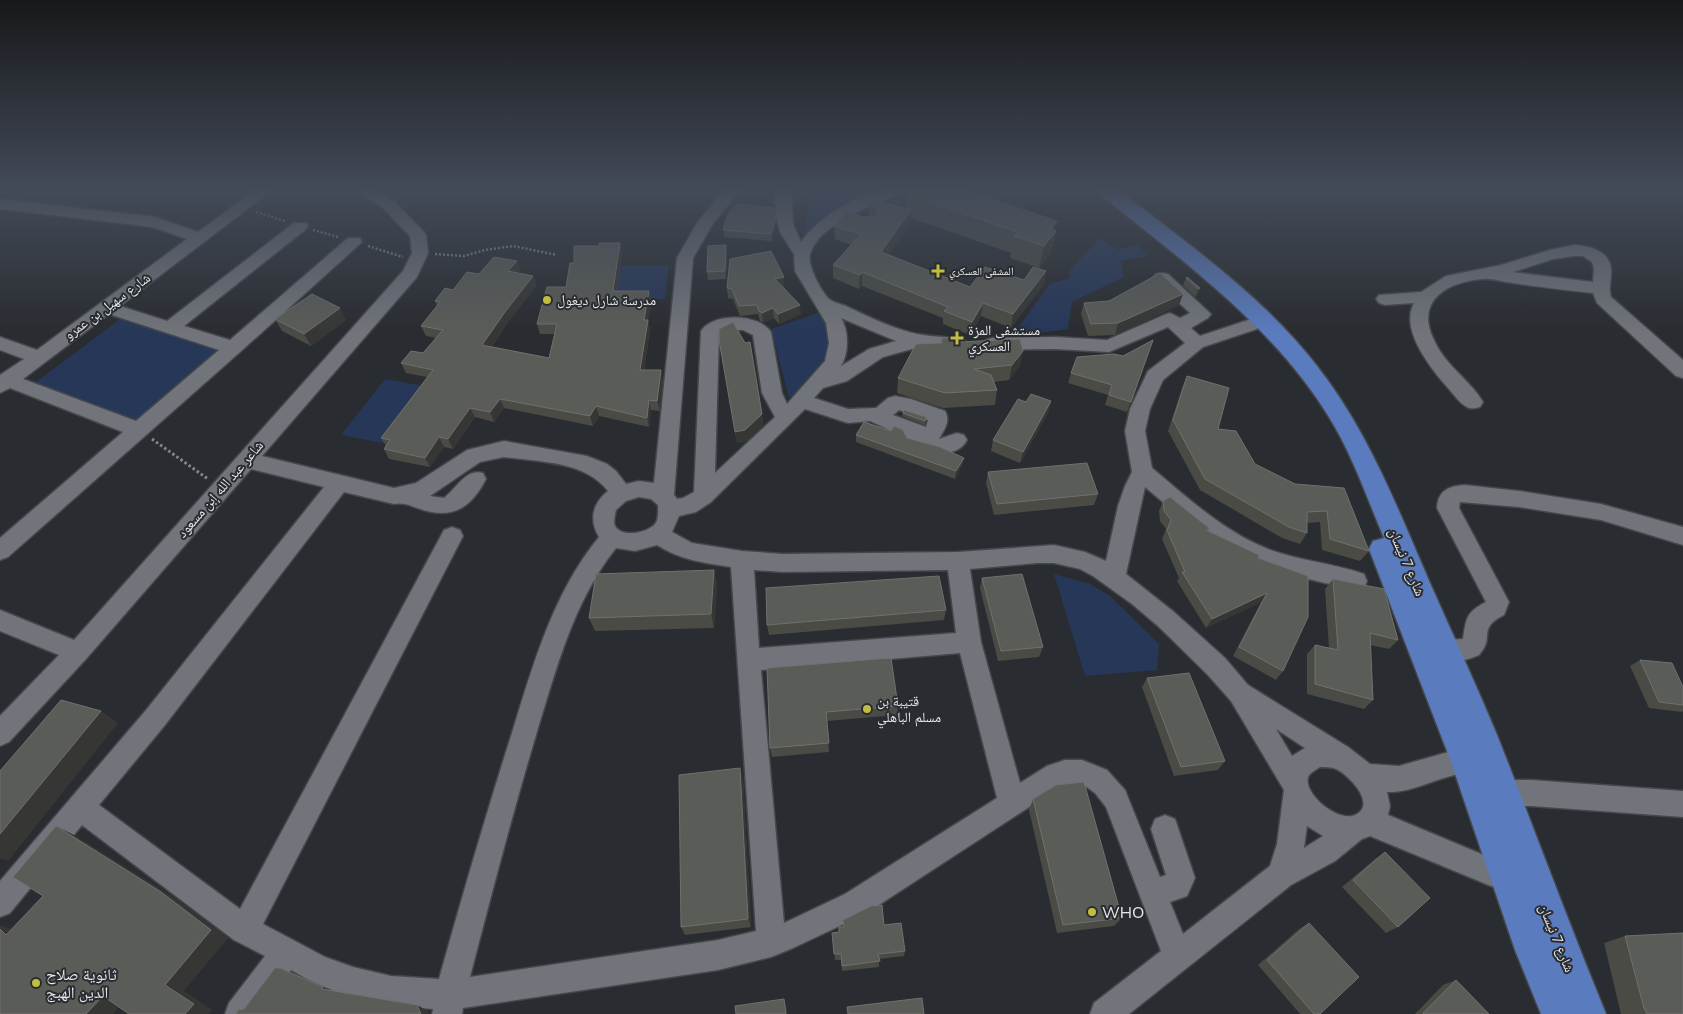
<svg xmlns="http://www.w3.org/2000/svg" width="1683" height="1014" viewBox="0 0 1683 1014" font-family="Mulish,'Noto Naskh Arabic',sans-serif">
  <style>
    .green { fill: #263758 }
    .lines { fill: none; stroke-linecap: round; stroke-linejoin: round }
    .minor-casing { stroke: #45474a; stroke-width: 3 }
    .major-casing { stroke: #45474a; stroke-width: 3 }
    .path-far1 { stroke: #85888b; stroke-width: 2.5; stroke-dasharray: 2 2; stroke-linecap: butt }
    .path { stroke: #85888b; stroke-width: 3; stroke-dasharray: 2.5 2.5; stroke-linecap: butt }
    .minor { fill: #71747a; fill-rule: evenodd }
    .major { fill: #5a7bbe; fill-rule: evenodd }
    .wall { fill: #4a4b45 }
    .shaded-wall { fill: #363735 }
    .building { fill: #5a5c57; stroke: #70716e }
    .poi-dot { fill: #c1bd40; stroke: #292c30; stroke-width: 2 }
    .labels { text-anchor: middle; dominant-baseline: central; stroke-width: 4; stroke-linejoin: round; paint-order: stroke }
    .far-poi-label { font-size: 11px; fill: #e5e7ea; stroke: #292c30; text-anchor: start }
    .poi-label { font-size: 14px; fill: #e5e7ea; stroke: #292c30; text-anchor: start }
    .street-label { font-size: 14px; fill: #e5e7ea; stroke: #292c30 }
    .near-poi-label { font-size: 16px; fill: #e5e7ea; stroke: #292c30; text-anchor: start }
  </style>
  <rect width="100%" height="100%" fill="#292c30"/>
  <g class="green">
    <polygon points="812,191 883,191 842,208 803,237"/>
    <polygon points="1100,238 1118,250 1137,245 1148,256 1121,261 1124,277 1072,302 1068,329 1011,337 1050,284 1070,278 1069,271"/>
    <polygon points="669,265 665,299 615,300 620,266"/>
    <polygon points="821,312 830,326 832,351 821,373 789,398 771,329"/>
    <polygon points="127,314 224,345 134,428 24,391"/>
    <polygon points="385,379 430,387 388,444 341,435"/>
    <polygon points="1054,574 1090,584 1110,596 1159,644 1157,670 1085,676"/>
  </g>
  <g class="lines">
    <defs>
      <g id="minor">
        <path d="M254,191H271L120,306L167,321L294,223H306L308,226L306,229L184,326L230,340L348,238H360L362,242L240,352L8,557L0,560V538L123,432L10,388L0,393V375L24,359L0,350V337L37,350L187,239L152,227L0,209V199L155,217L198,232ZM109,314L219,350L136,421L23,379Z"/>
        <path d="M358,191H376L395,202L424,232L426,235L428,253L417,277L262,456L394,488L416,483L467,450L504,441L587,456L607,464L616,471L626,484L639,481L654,483L677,258L697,223L723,191H739L712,225L693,258L674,495L677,499L683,498L694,492L701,331C713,312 760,314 771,332L782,393L787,404L825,361L829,343L826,323L795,271L794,254L780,232L776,216L775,191H791L793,224L801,242C816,220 856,194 882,191C888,190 895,191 902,191L899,194C873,205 819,224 810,254C807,265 821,291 829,299C832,302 841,304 846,306C867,316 887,326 909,332C928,338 947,335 965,341L968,345L965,349L959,351H940L919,347L883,357L847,381L823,388L814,398L848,409L876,408L888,398L895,396L911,399L945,411C951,421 944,430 939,439L957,433L964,435L967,440C955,462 925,450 907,444L904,439L905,437L870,421L848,423L805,409L711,502L696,512L679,516L672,532L692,543L742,551L783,554L958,552L1054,545L1085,552L1106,561L1118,506L1125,486L1132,472L1125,431L1130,409L1148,371L1185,343L1168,327L1109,352L1055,349L992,350L986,348L983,344L986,340L992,338L1055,337L1107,340L1164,315L1170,313L1180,318L1190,313L1156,282L1153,278L1156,274L1162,273L1168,274L1211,314L1208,318L1191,328L1200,336L1251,319L1257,321L1260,325L1257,329L1203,347L1163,380L1150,409L1145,431L1152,468C1188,498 1223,531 1268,549C1299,561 1333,563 1364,574L1367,581L1364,588L1356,590C1311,580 1265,571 1224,548C1195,532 1171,508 1145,487L1126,574L1174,612L1225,658L1248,685L1348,747L1370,764L1399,766L1459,749L1480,747L1489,750L1493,759L1489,768C1479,772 1469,771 1459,774C1434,779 1412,793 1387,792L1390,806L1388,815L1491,858L1526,868L1530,878L1526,888L1516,892L1491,886L1370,836L1362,839L1335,861L1291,885L1129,1014H1090L1094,1003L1161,951L1106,807L1095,793L1084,785L1074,784L1063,785L865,914L793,948L771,957L718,970L463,1008L462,1014H432L433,1009C382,1005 335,997 291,970L259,1014H225L229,1003L265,956L234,940L82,825L10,913L0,917V881L147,709L324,487L251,469L86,659L9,742L0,746V716L59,655L0,631V610L74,640L403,271L412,253L410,236L383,208ZM841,318L896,341L869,349L841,366C849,353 849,331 841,318ZM724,330H743L753,335L762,393L775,417L715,473L719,333ZM899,410L928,420L926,427L893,415ZM504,457C539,462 585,461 608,491C592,504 589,520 599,537C553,593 533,665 512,733C486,814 462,897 439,979L391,976L353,967L325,957L263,924L463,536L460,530L452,527L444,530L240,909L99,805L165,725L344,492L394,504C404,502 411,506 420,509C452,520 471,508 486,479L483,473C466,468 457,488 444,498L430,496L480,462ZM639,497L651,499L658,505C658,512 659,519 655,524C647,533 622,538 615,526C613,522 615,515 616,510L626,501ZM657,545C680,560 705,563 731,567L756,931L718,940L470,977C491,896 512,815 536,735C556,670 573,602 616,548L635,551ZM1037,563H1054L1080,569L1093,576L1132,604L1158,626L1207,674L1231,701L1284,790L1277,844L1270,866L1183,934L1170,902L1187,896L1195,878L1175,819L1165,815L1155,819L1151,829L1166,875L1160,877L1125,790L1107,770L1082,760H1065L1047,766L1020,783L981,642L970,569ZM754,570L783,572L948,570L956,633L759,648ZM960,653L997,798L845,894L784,923L761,670ZM1276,729L1305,748L1292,756ZM1320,767C1325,767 1331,767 1336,769C1348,774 1376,803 1357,814C1339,826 1297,789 1310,774C1313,771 1317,769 1320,767ZM1307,826L1323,836L1304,848Z"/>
        <path d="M1574,245C1589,246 1609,250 1611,269C1612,278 1608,287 1611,297L1683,360V378L1676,376L1597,303L1593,293C1566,290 1539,287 1513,283C1503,282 1491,278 1483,279C1445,282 1414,302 1435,342C1446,366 1470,380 1483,402L1480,407C1476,408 1473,409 1469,408C1461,405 1454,395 1449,389C1432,370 1399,330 1414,303L1385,305L1379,303L1376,299L1379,295L1421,292L1446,276L1501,265L1550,250ZM1574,256H1583L1592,262L1594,269L1593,282L1513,272L1553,259Z"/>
        <path d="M1465,485L1519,491L1601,504L1683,527V545L1601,520L1519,507L1460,502L1459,508L1509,602L1504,615C1476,629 1496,636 1479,655C1466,661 1451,664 1437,658L1433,651L1437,644L1445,640L1463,639C1466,619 1466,612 1486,602L1437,508C1438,490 1449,486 1465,485Z"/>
        <polygon points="1504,780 1531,780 1683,791 1683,817 1531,806 1504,806 1495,802 1491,793 1495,784"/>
      </g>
      <path id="major" d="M1099,191H1120C1189,245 1263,296 1317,366C1368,431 1397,507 1430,583C1452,633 1476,684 1497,735C1534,828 1568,922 1606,1014H1541L1515,950L1450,759L1369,549L1373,541L1384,538C1367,498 1352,454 1329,417C1272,325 1184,262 1101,195Z"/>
    </defs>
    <use href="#minor" class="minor-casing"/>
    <use href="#major" class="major-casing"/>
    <g class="path-far1">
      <polyline points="256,212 285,221"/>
      <polyline points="313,230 338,237"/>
      <polyline points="368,246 403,257"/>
      <polyline points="435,254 464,256 485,250 513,246 557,255"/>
    </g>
    <polyline class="path" points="152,439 208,479"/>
    <use href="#minor" class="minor"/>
    <use href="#major" class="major"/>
  </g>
  <g class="wall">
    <polygon points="906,194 1056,231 1051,253 1039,268 1010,258 1011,253 911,218 911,223 888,254 970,287 1024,280 1046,271 1044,284 1011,328 981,316 970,335 943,324 943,318 862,286 859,289 833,278 833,265 851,245 835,239 834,226 863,217 868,217 869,204 905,209"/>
    <polygon points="776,218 776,225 772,241 724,237 723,230"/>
    <polygon points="622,253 617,291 649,291 652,301 648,320 650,330 644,370 663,380 660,411 651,410 649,427 599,416 593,426 504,408 494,422 475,417 453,449 444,447 430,467 389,459 384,449 386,446 381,438 427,377 406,373 401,363 423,353 436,338 426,336 421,326 437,306 435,301 479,274 517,261 520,271 518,273 533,276 536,286 508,322 492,347 549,358 555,334 540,334 537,324 566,287 574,263"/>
    <polygon points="727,253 726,279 708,280 707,272"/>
    <polygon points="784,277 784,287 783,287 801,314 779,324 774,318 763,322 760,321 758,314 740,316 733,299 728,298 727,288"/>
    <polygon points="1186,278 1200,288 1197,296 1195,297 1183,285"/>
    <polygon points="1084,303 1179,305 1115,335 1088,336 1081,314"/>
    <polygon points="275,319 346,320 311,346 282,331"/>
    <polygon points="962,337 961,342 1020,366 1009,380 994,382 997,390 995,405 943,408 897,393 898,378 941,343 942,338"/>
    <polygon points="719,340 745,343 762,414 763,425 747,441 737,443"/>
    <polygon points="1153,340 1127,412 1105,405 1108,395 1068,383 1071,373 1123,356"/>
    <polygon points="1187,376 1218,429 1255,464 1295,484 1344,488 1369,551 1360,561 1322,550 1320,522 1307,523 1307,533 1300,544 1282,538 1200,490 1168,431 1182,388"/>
    <polygon points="1051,401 1048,413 1020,463 991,451 993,440"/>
    <polygon points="903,413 926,417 925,425 902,416"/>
    <polygon points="856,435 907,438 964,458 962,465 955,479 856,442"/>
    <polygon points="988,472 1098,494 1094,505 994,515 986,483"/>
    <polygon points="1163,501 1209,528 1208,531 1258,558 1283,671 1276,680 1233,656 1261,602 1206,628 1177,581 1179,578 1162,539 1166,529 1160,521 1159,511"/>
    <polygon points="714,570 717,584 714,628 595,631 589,618"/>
    <polygon points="982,578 1043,647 1039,657 998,661 980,588"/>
    <polygon points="1333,579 1398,640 1389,649 1370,645 1373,700 1364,709 1307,694 1307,654 1315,645 1329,648 1325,589"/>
    <polygon points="946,610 944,620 769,635 767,625"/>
    <polygon points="1640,660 1683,687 1683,711 1682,712 1649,708 1630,666"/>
    <polygon points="767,668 898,706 897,715 827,721 829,752 772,757 770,748"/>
    <polygon points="1147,678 1225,761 1218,770 1174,776 1142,687"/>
    <polygon points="743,779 751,927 685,935 681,927"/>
    <polygon points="1033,799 1122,918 1114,926 1057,933 1029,810"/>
    <polygon points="1385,852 1398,927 1386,933 1342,887 1375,859"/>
    <polygon points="843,920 884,925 905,951 904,956 879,959 879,967 842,971 841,960 835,960 833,939 843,927"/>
    <polygon points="1309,923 1320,1014 1300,1014 1258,965 1299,929"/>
    <polygon points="1625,936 1683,1014 1621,1014 1604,943"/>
    <polygon points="1456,980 1489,1014 1415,1014 1443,985"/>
  </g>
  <g class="shaded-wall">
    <polygon points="911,210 911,223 880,265 881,252"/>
    <polygon points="776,218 776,225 772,241 771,234"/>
    <polygon points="1057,221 1051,253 1039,268 1044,246 1051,229"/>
    <polygon points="620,243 622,253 615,301 613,291"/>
    <polygon points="726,245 727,253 726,279 725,271"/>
    <polygon points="517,261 520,271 512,281 508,271"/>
    <polygon points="1046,271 1044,284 1011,328 1013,314"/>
    <polygon points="862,272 862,286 859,289 860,275"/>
    <polygon points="533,276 536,286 508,322 487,355 482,345 505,312"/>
    <polygon points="784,277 784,287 776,289 775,279"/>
    <polygon points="1200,288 1197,296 1195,297 1198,289"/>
    <polygon points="649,291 652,301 646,330 644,320"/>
    <polygon points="1183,294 1179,305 1115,335 1118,323"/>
    <polygon points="983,303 981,316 970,335 972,322"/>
    <polygon points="800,305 801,314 779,324 778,314"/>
    <polygon points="340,308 346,320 311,346 304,334"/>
    <polygon points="773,308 774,318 763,322 762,313"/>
    <polygon points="648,320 650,330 642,380 640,370"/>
    <polygon points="1023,351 1020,366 1009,380 1012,365"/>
    <polygon points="661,370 663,380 660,411 657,401"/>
    <polygon points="500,399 504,408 494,422 490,412"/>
    <polygon points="649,400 651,410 649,427 647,418"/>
    <polygon points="1051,401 1048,413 1020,463 1023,452"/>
    <polygon points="596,406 599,416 593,426 590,416"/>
    <polygon points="470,408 475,417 453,449 448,439"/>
    <polygon points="762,414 763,425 747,441 737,443 735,432"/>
    <polygon points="439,437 444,447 430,467 425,458"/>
    <polygon points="964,458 962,465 955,479 956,471"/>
    <polygon points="714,570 717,584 714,628 711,614"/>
    <polygon points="1267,593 1261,602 1206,628 1212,619"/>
    <polygon points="101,711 118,723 8,861 0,858 0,834"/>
    <polygon points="740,768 743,779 751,927 748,919"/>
    <polygon points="56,826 76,836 178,900 228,938 184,991 212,1010 209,1014 185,1014"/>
    <polygon points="0,925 14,930 6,935 0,929"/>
    <polygon points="103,996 123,1002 113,1014 86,1014"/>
    <polygon points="784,999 787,1008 787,1014 786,1014"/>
    <polygon points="417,1005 428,1011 430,1014 421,1014"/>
  </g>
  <g class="building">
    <polygon points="909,191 966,191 1057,221 1051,229 1056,231 1044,246 1014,236 1017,232 906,194"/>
    <polygon points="873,199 911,210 881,252 970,287 985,267 1024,280 1033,267 1046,271 1013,314 983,303 972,322 944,311 948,307 862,272 860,275 833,265 861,234 834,226 848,211 863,217 875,217 879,211 869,204"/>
    <polygon points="737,204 774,208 776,218 771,234 723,230 728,214"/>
    <polygon points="599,243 620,243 613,291 649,291 644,320 648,320 640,370 661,370 657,401 649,400 647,418 596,406 590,416 500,399 490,412 470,408 448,439 439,437 425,458 384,449 390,440 381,438 433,370 401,363 411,351 423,353 443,330 421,326 440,302 435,301 445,288 453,290 467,272 479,274 494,257 517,261 508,271 533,276 505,312 482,345 549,358 557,324 537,324 547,287 566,287 570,263 574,263 574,246 599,246"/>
    <polygon points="726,245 725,271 707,272 708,246"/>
    <polygon points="771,251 784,277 775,279 800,305 778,314 773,308 762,313 759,311 757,305 739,306 732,289 727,288 730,259"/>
    <polygon points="1160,273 1183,294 1118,323 1091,324 1084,303 1109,301"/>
    <polygon points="1187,277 1200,288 1198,289 1186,278"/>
    <polygon points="312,294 340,308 304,334 275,319"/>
    <polygon points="733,322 745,343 750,342 762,414 745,430 735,432 719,340 719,329"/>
    <polygon points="962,337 959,342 1020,339 1023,351 1012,365 974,369 991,375 997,390 945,393 898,378 916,344 942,343 942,338"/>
    <polygon points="1153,340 1131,402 1109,395 1112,385 1071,373 1077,357 1114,354 1123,356"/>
    <polygon points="1187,376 1229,388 1218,429 1236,431 1255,464 1295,484 1344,488 1369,551 1330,539 1327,511 1307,512 1307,533 1289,527 1205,479 1173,420"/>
    <polygon points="1031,394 1051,401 1023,452 993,440 1018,399 1026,402"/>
    <polygon points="904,410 926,417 925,421 903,413"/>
    <polygon points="864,422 891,431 894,426 903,430 907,438 940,447 964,458 956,471 856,435"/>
    <polygon points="1087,463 1098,494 997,504 988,472"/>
    <polygon points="1170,497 1209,528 1206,530 1259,555 1258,558 1308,576 1308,617 1283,671 1239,647 1267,593 1212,619 1182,572 1185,572 1167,530 1171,520 1164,511 1163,501"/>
    <polygon points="714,570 711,614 589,618 596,574"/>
    <polygon points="1022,574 1043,647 1001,651 982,578"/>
    <polygon points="939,576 946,610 767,625 766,588"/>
    <polygon points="1333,579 1384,589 1398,640 1370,633 1373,700 1315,684 1315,645 1338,650"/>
    <polygon points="891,658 898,706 826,712 829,743 770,748 767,668"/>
    <polygon points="1640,660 1672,663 1683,687 1683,705 1659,702"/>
    <polygon points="1189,673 1225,761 1181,767 1147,678"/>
    <polygon points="61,700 101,711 0,834 0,771"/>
    <polygon points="740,768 748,919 681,927 679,775"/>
    <polygon points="1084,782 1122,918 1063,925 1033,799 1056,785"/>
    <polygon points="56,826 161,892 211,930 165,985 194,1004 185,1014 129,1014 103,996 86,1014 0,1014 0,929 6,935 43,896 13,877"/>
    <polygon points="1385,852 1430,898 1398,927 1353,880"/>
    <polygon points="882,905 884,925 901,923 905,951 878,954 880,961 842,966 841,954 834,954 832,933 839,932 839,927 844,927 843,920 871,906"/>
    <polygon points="1309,923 1359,977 1320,1014 1314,1014 1267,960"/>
    <polygon points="1683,933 1683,1014 1647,1014 1644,1008 1625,936"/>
    <polygon points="275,968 280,968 323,987 322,989 417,1005 421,1014 236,1014 238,1010 244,1009"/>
    <polygon points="1456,980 1489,1014 1424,1014 1423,1013"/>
    <polygon points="922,998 924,1014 848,1014 847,1007"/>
    <polygon points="784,999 786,1014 736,1014 735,1006"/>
  </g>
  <linearGradient id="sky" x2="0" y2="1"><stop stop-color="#17181a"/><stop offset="0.57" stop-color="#434b59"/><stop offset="1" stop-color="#434b59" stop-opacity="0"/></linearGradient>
  <rect width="1683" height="333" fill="url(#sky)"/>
  <g class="poi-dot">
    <path d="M935.5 263.5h5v5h5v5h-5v5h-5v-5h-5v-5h5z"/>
    <circle cx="547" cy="300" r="5"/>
    <path d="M954.5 330.5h5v5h5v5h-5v5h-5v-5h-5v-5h5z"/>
    <circle cx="867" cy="709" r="5"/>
    <circle cx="1092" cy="912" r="5"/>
    <circle cx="36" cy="983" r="5"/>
  </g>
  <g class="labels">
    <g class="far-poi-label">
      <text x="949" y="271">المشفى العسكري</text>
    </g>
    <g class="poi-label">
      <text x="557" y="300">مدرسة شارل ديغول</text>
      <text x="968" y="330">مستشفى المزة<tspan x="968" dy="16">العسكري</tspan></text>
      <text x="877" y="701">قتيبة بن<tspan x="877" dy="16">مسلم الباهلي</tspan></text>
    </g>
    <g class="street-label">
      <text transform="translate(107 306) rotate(-36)">شارع سهيل بن عمرو</text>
      <text transform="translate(220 489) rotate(-49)">شاعر عبد الله إبن مسعود</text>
      <text transform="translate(1407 562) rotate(67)">شارع 7 نيسان</text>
      <text transform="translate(1557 938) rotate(68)">شارع 7 نيسان</text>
    </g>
    <g class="near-poi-label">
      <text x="1102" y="912">WHO</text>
      <text x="46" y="974">ثانوية صلاح<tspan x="46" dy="18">الدين الهبج</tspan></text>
    </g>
  </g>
</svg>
